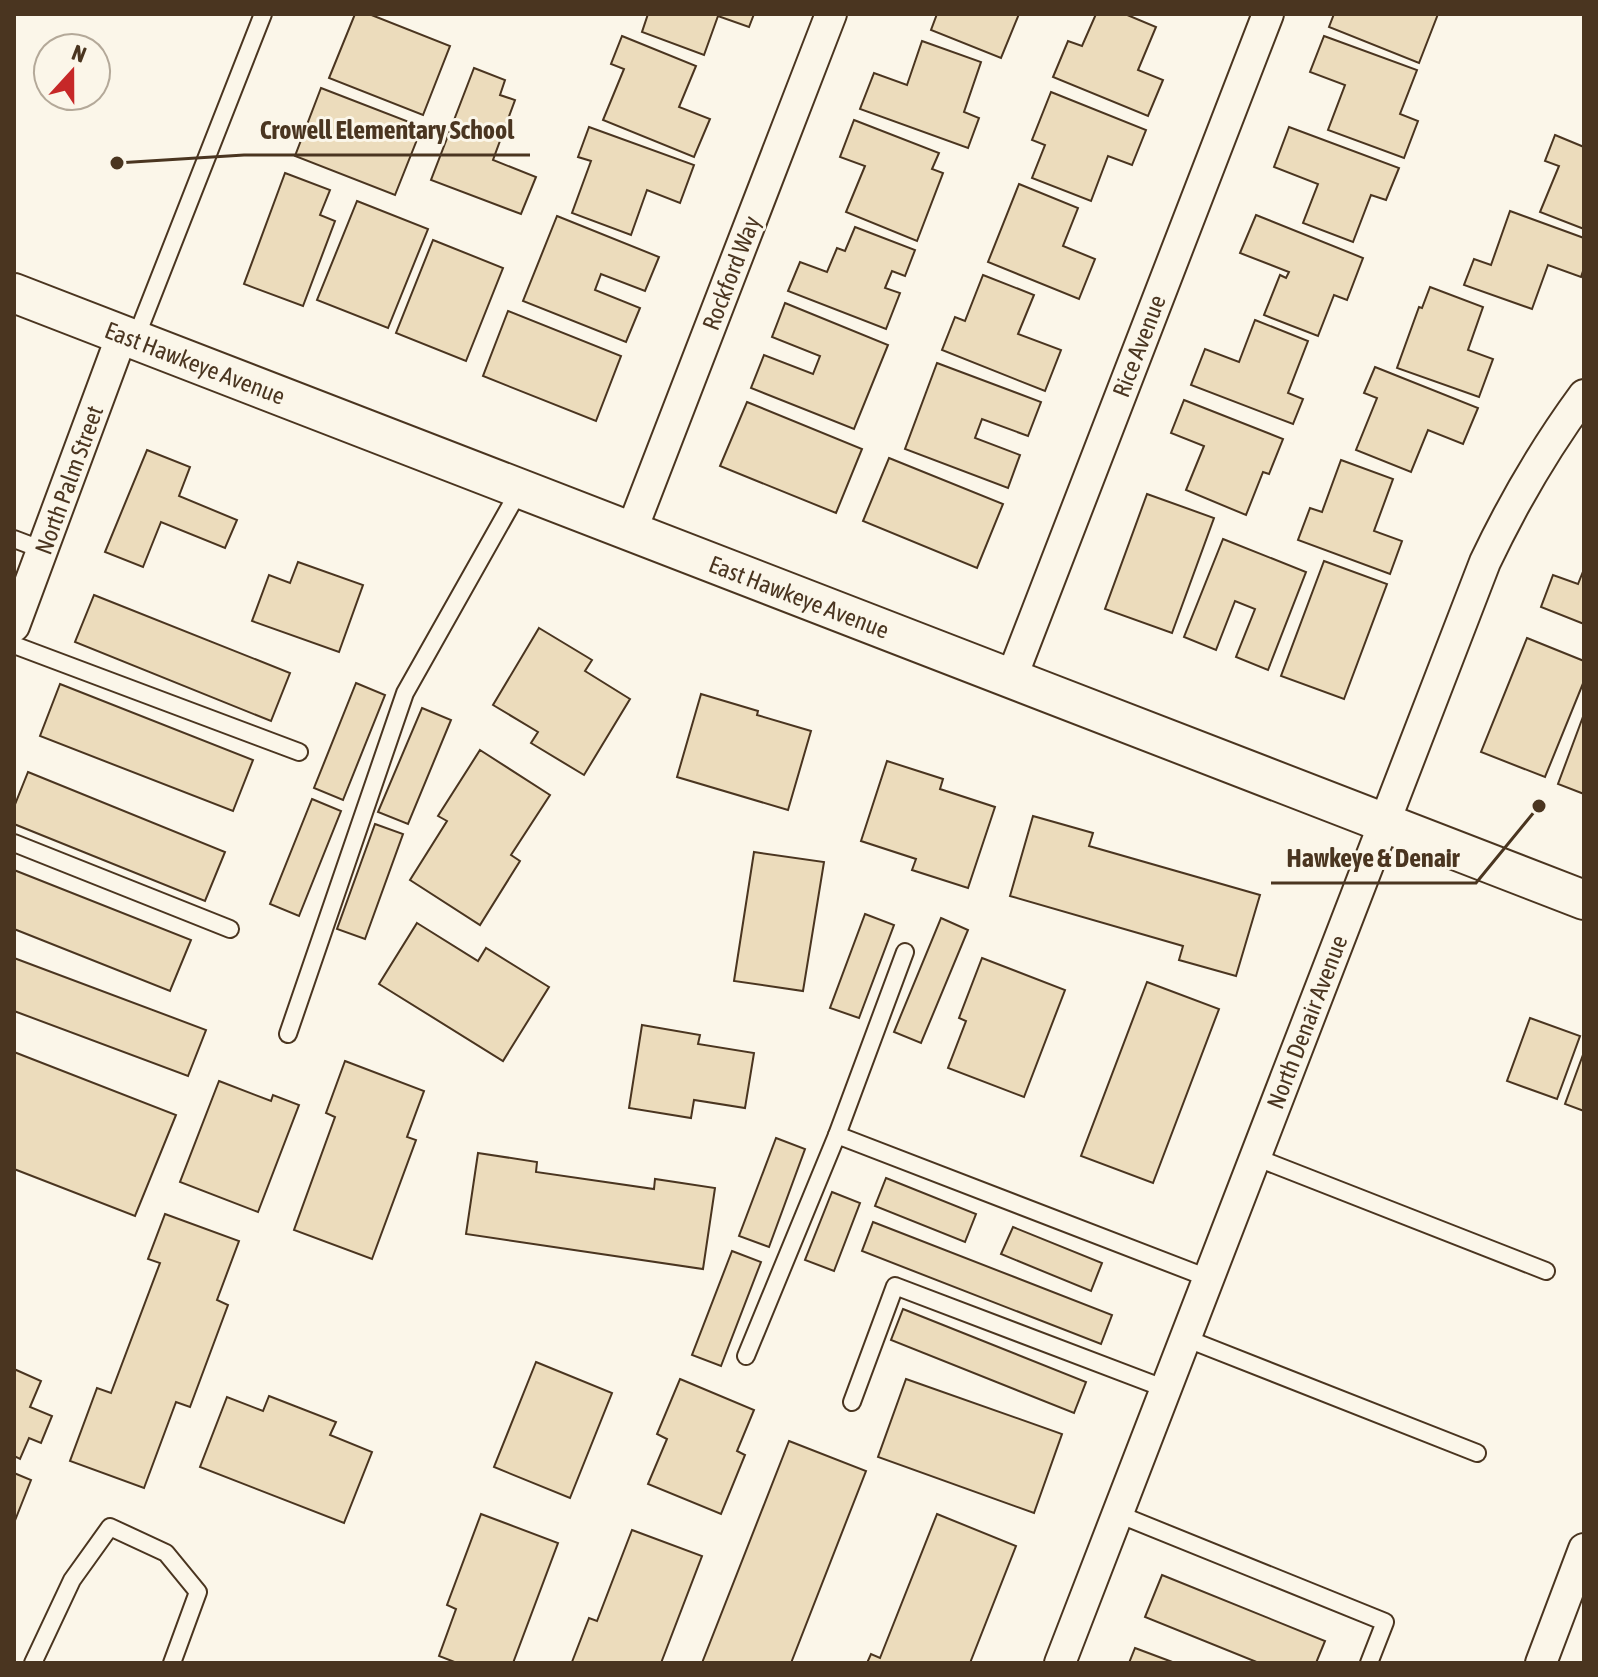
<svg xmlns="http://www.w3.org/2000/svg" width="1598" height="1677" viewBox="0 0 1598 1677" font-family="'Asap Condensed',sans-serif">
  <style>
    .building { fill: #ecdcbc; stroke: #4a3520; stroke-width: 2 }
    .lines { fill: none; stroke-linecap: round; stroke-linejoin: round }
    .service-casing { stroke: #4a3520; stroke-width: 20 }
    .minor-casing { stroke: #4a3520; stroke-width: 34 }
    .tertiary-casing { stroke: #4a3520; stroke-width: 42 }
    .service { stroke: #fbf6e9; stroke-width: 16 }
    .minor { stroke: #fbf6e9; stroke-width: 30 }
    .tertiary { stroke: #fbf6e9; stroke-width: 38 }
    .labels { text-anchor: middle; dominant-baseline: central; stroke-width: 6; stroke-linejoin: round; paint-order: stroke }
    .street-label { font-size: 24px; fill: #4a3520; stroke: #fbf6e9 }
    .leader { fill: none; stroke: #4a3520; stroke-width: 3 }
    .callout-dot { fill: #4a3520; stroke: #fbf6e9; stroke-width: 3 }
    .callout-label { font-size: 26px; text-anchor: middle; font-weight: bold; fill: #4a3520; stroke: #fbf6e9; stroke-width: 6; stroke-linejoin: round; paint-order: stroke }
  </style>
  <rect width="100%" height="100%" fill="#fbf6e9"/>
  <g class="building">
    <polygon points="355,14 369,14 450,46 423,115 329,78"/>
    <polygon points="648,14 754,14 749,27 718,16 704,55 642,32"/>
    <polygon points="937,14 1019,14 1001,58 931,30"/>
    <polygon points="1096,14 1125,14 1156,27 1138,70 1163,80 1148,116 1053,77 1068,41 1082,46"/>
    <polygon points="1334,14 1438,14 1419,63 1329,27"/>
    <polygon points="622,36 696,66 679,107 710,119 694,157 603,120 624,69 611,64"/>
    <polygon points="1324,36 1417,70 1400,114 1418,121 1404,158 1328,130 1345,85 1310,72"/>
    <polygon points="922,41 981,62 964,112 979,118 968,148 860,109 874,73 907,85"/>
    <polygon points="474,68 505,80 500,95 515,100 493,160 536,177 521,214 431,180"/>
    <polygon points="321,88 422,127 395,195 295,156"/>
    <polygon points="1051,92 1146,130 1132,165 1108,156 1091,201 1032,178 1045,145 1032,140"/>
    <polygon points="854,120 939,153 932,169 943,173 917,241 846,212 865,166 840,157"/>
    <polygon points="589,127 694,165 680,203 647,190 631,235 572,213 591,161 578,157"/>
    <polygon points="1289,127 1399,168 1386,200 1371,195 1353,242 1303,223 1318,184 1274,167"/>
    <polygon points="1555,135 1584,147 1584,229 1540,212 1559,166 1545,161"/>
    <polygon points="285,173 330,190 320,215 335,221 303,306 244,284"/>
    <polygon points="1019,184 1078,208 1063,246 1095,259 1079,299 988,262"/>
    <polygon points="357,201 428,229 388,328 317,300"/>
    <polygon points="1510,211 1584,238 1584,268 1581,277 1548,265 1532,309 1464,285 1474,259 1491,265"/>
    <polygon points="1256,215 1363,258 1347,300 1334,295 1318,336 1264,315 1280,275 1286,278 1289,272 1240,253"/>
    <polygon points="557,216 659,257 645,291 601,274 595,290 640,308 626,342 523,301"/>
    <polygon points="855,227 915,250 905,276 892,271 885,288 900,293 886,329 788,291 800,262 827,272 837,248 845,251"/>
    <polygon points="433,240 503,268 466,361 396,333"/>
    <polygon points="983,275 1034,295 1018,334 1061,350 1045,391 942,350 955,317 965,321"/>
    <polygon points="1430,287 1483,307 1468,350 1493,359 1479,397 1397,368 1419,307 1422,308"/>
    <polygon points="785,303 888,345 854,429 751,388 764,355 813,374 820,356 772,337"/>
    <polygon points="508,311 621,356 596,421 483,376"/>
    <polygon points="1255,320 1308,341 1288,393 1303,399 1293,424 1191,385 1205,349 1239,362"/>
    <polygon points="937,363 1041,402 1028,436 982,419 975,438 1020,455 1008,488 905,449"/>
    <polygon points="1375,367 1478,408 1463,444 1428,430 1411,472 1356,450 1377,398 1364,393"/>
    <polygon points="1184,400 1283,439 1269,474 1263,472 1246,515 1186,490 1204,446 1171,433"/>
    <polygon points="747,402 862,449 836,513 720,466"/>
    <polygon points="147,450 190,467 179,496 237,520 225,548 161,522 143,567 105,552"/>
    <polygon points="889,458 1003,504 977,568 863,521"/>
    <polygon points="1341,460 1393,479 1374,531 1402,541 1390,574 1298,540 1310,508 1322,512"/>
    <polygon points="1147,494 1214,518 1172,633 1105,609"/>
    <polygon points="1223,539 1306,572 1268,670 1236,657 1255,609 1235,601 1216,650 1184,637"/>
    <polygon points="1324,561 1387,584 1344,699 1281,676"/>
    <polygon points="298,562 363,585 339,652 252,621 269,575 290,583"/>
    <polygon points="1584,569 1584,624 1541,607 1553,575 1578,584"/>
    <polygon points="94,595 290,673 271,721 75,642"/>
    <polygon points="539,628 592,660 585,671 630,699 584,775 531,743 538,732 493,705"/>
    <polygon points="1527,638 1584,661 1584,681 1545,777 1481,752"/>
    <polygon points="356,683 385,695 343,800 314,788"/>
    <polygon points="60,684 253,760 233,811 40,736"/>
    <polygon points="701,694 758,711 757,715 811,731 788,810 677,777"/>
    <polygon points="422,708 451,720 408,824 378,812"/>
    <polygon points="1584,714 1584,794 1558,784"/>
    <polygon points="480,750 550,795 511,855 520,861 480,925 410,880 447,821 438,816"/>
    <polygon points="887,761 943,779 940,789 995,807 968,888 912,870 916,859 861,841"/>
    <polygon points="28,772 225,852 205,901 14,824 14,807"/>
    <polygon points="312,799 341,811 299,916 270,904"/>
    <polygon points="1033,816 1093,833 1089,846 1260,895 1236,976 1179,960 1183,946 1010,896"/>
    <polygon points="375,824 403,834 365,939 337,929"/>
    <polygon points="754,852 824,862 803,991 734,981"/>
    <polygon points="14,870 191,940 170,991 14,929"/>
    <polygon points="865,914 894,925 859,1018 830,1008"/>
    <polygon points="941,918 968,930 921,1043 894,1032"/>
    <polygon points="417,923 478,961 486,948 549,987 503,1061 379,984"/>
    <polygon points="14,958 206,1030 188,1076 14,1011"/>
    <polygon points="982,958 1065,990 1024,1097 948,1068 966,1021 959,1018"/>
    <polygon points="1147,982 1219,1009 1153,1183 1081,1156"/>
    <polygon points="1530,1018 1580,1036 1557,1099 1507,1081"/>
    <polygon points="642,1025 700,1035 698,1044 754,1053 745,1108 694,1100 691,1118 629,1108"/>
    <polygon points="14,1052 176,1115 135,1216 14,1169"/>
    <polygon points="1584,1052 1584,1111 1565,1104"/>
    <polygon points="345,1061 424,1091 407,1137 416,1140 372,1259 294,1230 335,1117 326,1113"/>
    <polygon points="219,1081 271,1101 273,1095 299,1105 258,1212 180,1182"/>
    <polygon points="776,1138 805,1149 769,1247 739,1236"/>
    <polygon points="478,1153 537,1162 536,1172 654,1189 655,1179 715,1188 703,1269 466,1234"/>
    <polygon points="886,1178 976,1214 965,1242 875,1206"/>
    <polygon points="832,1192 860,1203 834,1271 805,1260"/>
    <polygon points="165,1214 239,1241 217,1300 228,1305 190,1407 176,1402 144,1488 70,1461 97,1388 111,1393 160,1263 148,1259"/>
    <polygon points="873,1222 1112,1315 1101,1344 862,1251"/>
    <polygon points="1013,1227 1102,1263 1091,1291 1001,1254"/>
    <polygon points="732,1251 761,1262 721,1366 692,1355"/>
    <polygon points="903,1309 1086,1382 1074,1413 891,1340"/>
    <polygon points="536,1362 612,1393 570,1498 494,1467"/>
    <polygon points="14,1369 41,1381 30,1407 52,1416 41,1443 29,1438 20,1459 14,1456"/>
    <polygon points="680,1379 754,1410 737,1451 745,1455 721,1514 648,1484 667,1439 657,1434"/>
    <polygon points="906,1379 1062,1434 1034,1513 878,1457"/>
    <polygon points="269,1396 336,1422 330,1435 372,1452 344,1523 200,1467 227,1397 263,1411"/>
    <polygon points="789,1441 866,1471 791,1663 702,1663"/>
    <polygon points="14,1473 31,1480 14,1523"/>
    <polygon points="481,1514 558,1543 513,1663 457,1663 439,1656 456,1609 447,1605"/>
    <polygon points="937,1514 1016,1546 970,1663 867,1663 871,1654 880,1658"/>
    <polygon points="632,1530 702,1556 661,1663 572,1662 589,1618 597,1621"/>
    <polygon points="1162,1575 1325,1641 1316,1663 1259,1663 1145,1617"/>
    <polygon points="1135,1648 1175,1663 1129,1663"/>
  </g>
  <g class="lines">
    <defs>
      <g id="service">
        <polyline points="135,340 263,14"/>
        <polyline points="14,539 43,550"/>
        <polyline points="14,645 299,752"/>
        <polyline points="14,843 230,929"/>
        <polyline points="288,1034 405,693 520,489"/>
        <polyline points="837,1135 905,952"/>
        <polyline points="1255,1157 1546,1271"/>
        <polyline points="1185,1338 1477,1453"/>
        <polyline points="746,1356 837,1135 1208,1278"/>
        <polyline points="852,1402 895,1286 1166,1389"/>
        <polyline points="1118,1514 1385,1622 1369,1663"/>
        <polyline points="33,1663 72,1580 110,1527 166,1553 198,1592 172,1663"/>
      </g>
      <g id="minor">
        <polyline points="631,532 831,14"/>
        <polyline points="14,626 122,335"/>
        <polyline points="1011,679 1268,14"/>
        <path d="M1060,1663L1485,562C1513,503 1545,448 1584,395"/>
        <polyline points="1541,1663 1584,1549"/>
      </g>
      <polyline id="tertiary" points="14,293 1584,900"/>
    </defs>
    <use href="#service" class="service-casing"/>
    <use href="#minor" class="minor-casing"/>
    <use href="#tertiary" class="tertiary-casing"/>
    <use href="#service" class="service"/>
    <use href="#minor" class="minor"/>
    <use href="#tertiary" class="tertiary"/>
  </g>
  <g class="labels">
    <g class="street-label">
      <text transform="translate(731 273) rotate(-69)">Rockford Way</text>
      <text transform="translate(1139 346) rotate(-69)">Rice Avenue</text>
      <text transform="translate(195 363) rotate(21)">East Hawkeye Avenue</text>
      <text transform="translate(69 480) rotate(-70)">North Palm Street</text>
      <text transform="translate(799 597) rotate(21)">East Hawkeye Avenue</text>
      <text transform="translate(1307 1022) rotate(-69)">North Denair Avenue</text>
    </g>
  </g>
  <path class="leader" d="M117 163L244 155H530M1539 806L1476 883H1271"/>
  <g class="callout-dot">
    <circle cx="117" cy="163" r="8"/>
    <circle cx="1539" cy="806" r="8"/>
  </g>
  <g class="callout-label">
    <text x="387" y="139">Crowell Elementary School</text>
    <text x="1373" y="867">Hawkeye &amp; Denair</text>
  </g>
  <rect width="1598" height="1677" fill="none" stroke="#4a3520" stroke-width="32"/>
  <g transform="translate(72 72) rotate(21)"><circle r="38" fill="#fbf6e9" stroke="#b4a999" stroke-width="2"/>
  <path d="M0-6L14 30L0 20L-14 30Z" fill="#c62828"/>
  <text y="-12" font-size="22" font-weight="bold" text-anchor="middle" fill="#4a3520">N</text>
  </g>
</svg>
